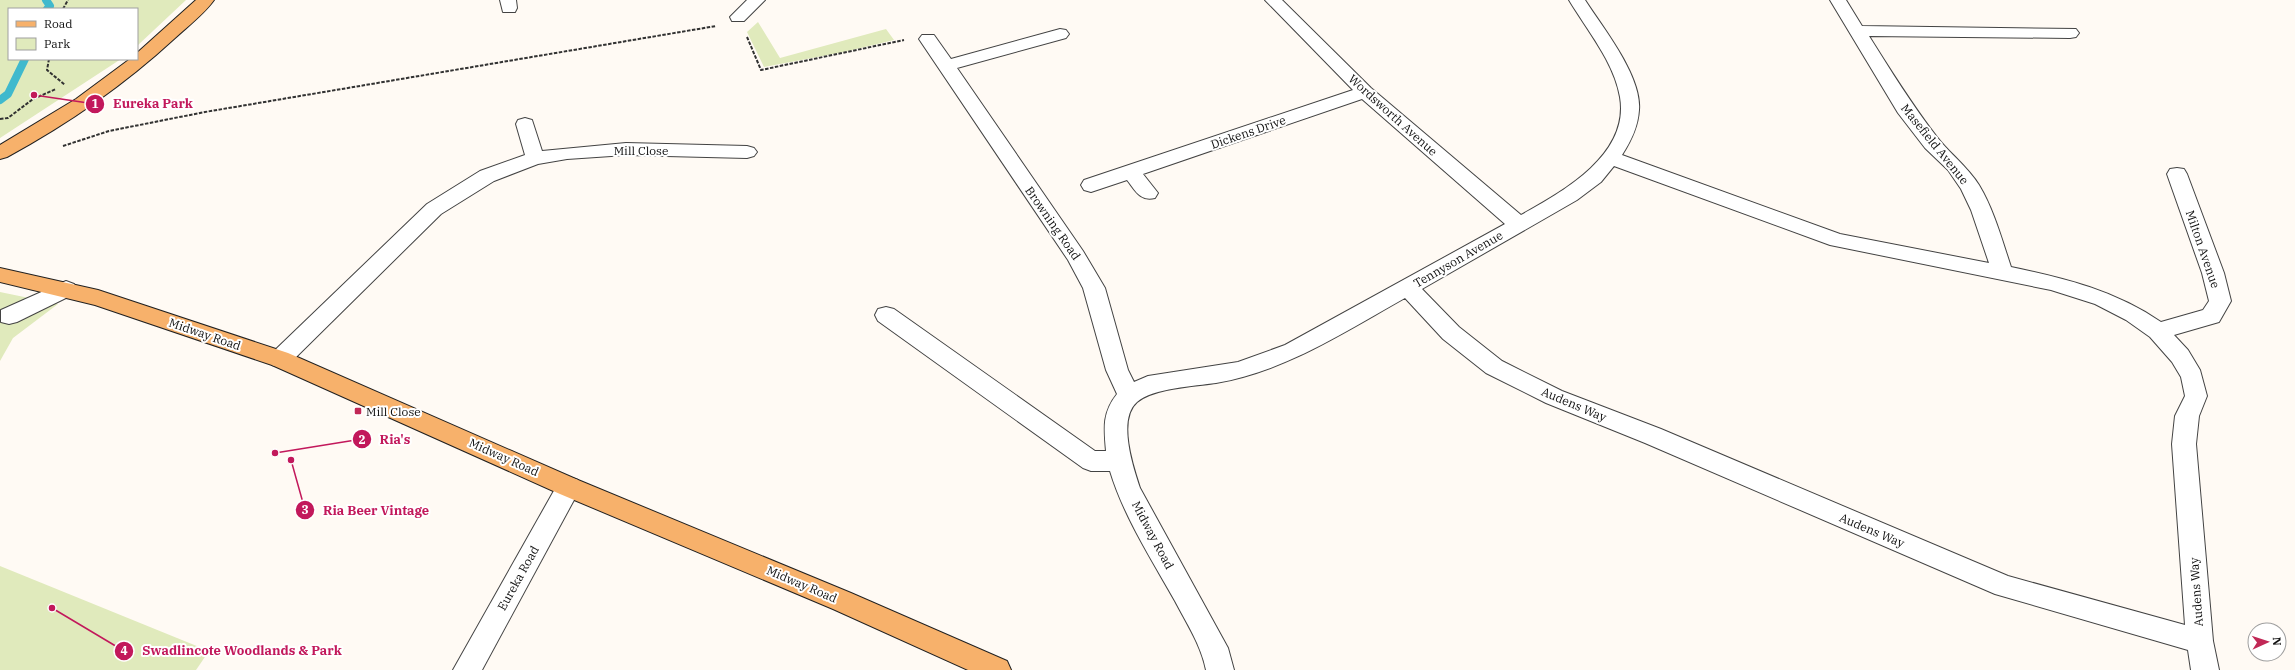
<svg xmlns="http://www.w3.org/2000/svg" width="2295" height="670" viewBox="0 0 2295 670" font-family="'IBM Plex Serif',serif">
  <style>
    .green { fill: #e0eabc }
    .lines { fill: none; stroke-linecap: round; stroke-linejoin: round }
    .stream { stroke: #40b9cd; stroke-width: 8 }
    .minor-casing { stroke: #434343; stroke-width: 2 }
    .major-casing { stroke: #212121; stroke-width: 2 }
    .path { stroke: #323232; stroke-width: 2; stroke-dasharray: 3.5 1.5; stroke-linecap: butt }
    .minor { fill: #fff; fill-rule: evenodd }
    .major { fill: #f7b16b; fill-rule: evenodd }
    .poi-dot { fill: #c12856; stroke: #fff; stroke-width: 1.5 }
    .labels { text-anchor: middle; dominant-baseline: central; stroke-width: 4; stroke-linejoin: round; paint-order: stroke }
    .street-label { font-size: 12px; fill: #101010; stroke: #fff }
    .poi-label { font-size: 12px; fill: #101010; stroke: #fff; text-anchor: start }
    .leader { fill: none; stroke: #c2185b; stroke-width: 1.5 }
    .callout-dot { fill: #c2185b; stroke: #fff; stroke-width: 1.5 }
    .mark-label { font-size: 12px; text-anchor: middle; font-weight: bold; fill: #fff }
    .callout-label { font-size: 13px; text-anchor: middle; font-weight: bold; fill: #c2185b; stroke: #fff; stroke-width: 4; stroke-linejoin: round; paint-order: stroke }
  </style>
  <rect width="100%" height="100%" fill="#fffaf4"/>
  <g class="green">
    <polygon points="0,0 186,0 137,46 137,9 9,9 9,59 121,59 0,138"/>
    <polygon points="758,22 780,58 886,29 894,40 844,52 764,67 747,32"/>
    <polygon points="0,292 58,304 13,338 0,361"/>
    <polygon points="0,566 209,651 196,670 0,670"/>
  </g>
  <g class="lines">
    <g class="stream">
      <polyline points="46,0 50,6 47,9"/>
      <polyline points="0,100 8,94 25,59"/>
    </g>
    <defs>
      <g id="minor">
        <polygon points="500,0 516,0 517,8 515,12 503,12"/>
        <polygon points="747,0 765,0 744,21 732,21 730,17"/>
        <path d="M1265,0H1282L1371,88L1521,215C1562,192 1630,155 1620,97C1614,62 1587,30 1569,0H1585C1603,28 1642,76 1639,110C1638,127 1631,141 1622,155L1840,234L1989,263L1971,210L1961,189L1948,170L1925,148L1898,113L1830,0H1846L1862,26L2076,29L2079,33L2076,37L2070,38L1869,36C1891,71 1912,105 1937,137C1950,154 1967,166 1979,185C1994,210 2002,240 2011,267C2065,278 2116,291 2161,322L2203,310L2209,301L2202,273L2167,174L2170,169L2177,168L2184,169L2187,174L2224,273L2231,301L2219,322L2174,335L2188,350L2200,370L2207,396L2199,416L2196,444L2213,641L2219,670H2191L2188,650L1995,594L1645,443L1546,403L1486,373L1443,339L1405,298C1344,332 1286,371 1216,383C1195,386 1153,388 1137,402C1117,419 1133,467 1140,488L1228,648L1234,670H1206C1201,645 1187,624 1175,601C1152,560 1124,517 1110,471H1091L1083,468L878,321L875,315L878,309L886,307L894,309L1095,451H1106C1104,428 1102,413 1117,394L1106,370L1083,288L1068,260L919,39L922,35H934L951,59L1060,29L1066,30L1069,34L1066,38L957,68L1083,251L1105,288L1128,370L1134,382L1148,376L1238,362L1285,345L1505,224L1362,99L1143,174L1158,193L1155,198C1140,202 1135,190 1127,180L1091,192L1084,190L1081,185L1084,180L1353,90ZM1614,166L1830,245L2051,290L2095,304L2126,320L2150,337L2172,362L2181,377L2185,396L2175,416L2172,444L2185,625L2008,576L1661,429L1562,391L1502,361L1459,327L1422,289L1577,200L1601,182Z"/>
        <polygon points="525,118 532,120 542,151 626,143 747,146 754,148 757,152 754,156 747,158 626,155 567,159 538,164 494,181 441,214 288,365 280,367 272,365 269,359 272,353 427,204 480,171 525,155 516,124 518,120"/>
        <polygon points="66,281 74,284 77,289 74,294 17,322 9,324 1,322 1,310"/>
        <polygon points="569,477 578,480 581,487 482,670 453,670 560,480"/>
      </g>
      <g id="major">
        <path d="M196,0H214C204,14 188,26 175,38C124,85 68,124 7,157L0,159V145L76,99L130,59H137V53Z"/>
        <polygon points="0,268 98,290 288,353 578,480 851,593 1007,661 1011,670 968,670 833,609 560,494 272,365 95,305 0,282"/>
      </g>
    </defs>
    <use href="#minor" class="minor-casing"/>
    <use href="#major" class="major-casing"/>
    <g class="path">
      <polyline points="63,9 68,0"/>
      <polyline points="747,37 761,70 904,40"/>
      <polyline points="49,59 47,70 65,85"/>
      <polyline points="0,119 8,118 33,99 56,89"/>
      <polyline points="63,146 109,131 205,112 716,26"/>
    </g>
    <use href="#minor" class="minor"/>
    <use href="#major" class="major"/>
  </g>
  <rect class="poi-dot" x="354" y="407" width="8" height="8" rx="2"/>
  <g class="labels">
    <g class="street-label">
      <text transform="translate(1393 115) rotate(42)">Wordsworth Avenue</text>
      <text transform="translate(1248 132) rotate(-19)">Dickens Drive</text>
      <text transform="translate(1935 144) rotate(51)">Masefield Avenue</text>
      <text x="641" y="150">Mill Close</text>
      <text transform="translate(1053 223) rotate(55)">Browning Road</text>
      <text transform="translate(2203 249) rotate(71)">Milton Avenue</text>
      <text transform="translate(1458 259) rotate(-30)">Tennyson Avenue</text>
      <text transform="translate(205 334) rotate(19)">Midway Road</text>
      <text transform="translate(1574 404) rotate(23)">Audens Way</text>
      <text transform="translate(504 457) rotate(24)">Midway Road</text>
      <text transform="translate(1872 530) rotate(23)">Audens Way</text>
      <text transform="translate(1153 535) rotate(62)">Midway Road</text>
      <text transform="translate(518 578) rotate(-61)">Eureka Road</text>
      <text transform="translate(802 584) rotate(23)">Midway Road</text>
      <text transform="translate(2196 592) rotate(-94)">Audens Way</text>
    </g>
    <g class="poi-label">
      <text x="366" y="411">Mill Close</text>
    </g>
  </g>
  <path class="leader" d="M34 95L95 104M275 453L362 439M291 460L305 510M52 608L124 651"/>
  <g class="callout-dot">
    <circle cx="34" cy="95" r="4"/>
    <circle cx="275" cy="453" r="4"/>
    <circle cx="291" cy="460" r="4"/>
    <circle cx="52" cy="608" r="4"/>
    <circle cx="95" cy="104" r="10"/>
    <circle cx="362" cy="439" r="10"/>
    <circle cx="305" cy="510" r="10"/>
    <circle cx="124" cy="651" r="10"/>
  </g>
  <g class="mark-label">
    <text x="95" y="108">1</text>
    <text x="362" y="444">2</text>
    <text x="305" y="514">3</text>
    <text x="124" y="655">4</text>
  </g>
  <g class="callout-label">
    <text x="153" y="108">Eureka Park</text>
    <text x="395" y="444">Ria's</text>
    <text x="376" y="515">Ria Beer Vintage</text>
    <text x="242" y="655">Swadlincote Woodlands &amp; Park</text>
  </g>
  <rect x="8" y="8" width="130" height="52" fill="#ffffff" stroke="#9f9f9f"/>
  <rect x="16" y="21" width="20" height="6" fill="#f7b16b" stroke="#9f9f9f"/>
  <text x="44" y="28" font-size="12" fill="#101010">Road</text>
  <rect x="16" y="38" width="20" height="12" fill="#e0eabc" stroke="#9f9f9f"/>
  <text x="44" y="48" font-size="12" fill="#101010">Park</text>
  <g transform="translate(2267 642) rotate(87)"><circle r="19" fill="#ffffff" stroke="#9f9f9f"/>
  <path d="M0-3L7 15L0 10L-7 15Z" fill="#c12856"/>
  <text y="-6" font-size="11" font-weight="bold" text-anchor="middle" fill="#101010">N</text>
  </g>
</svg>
